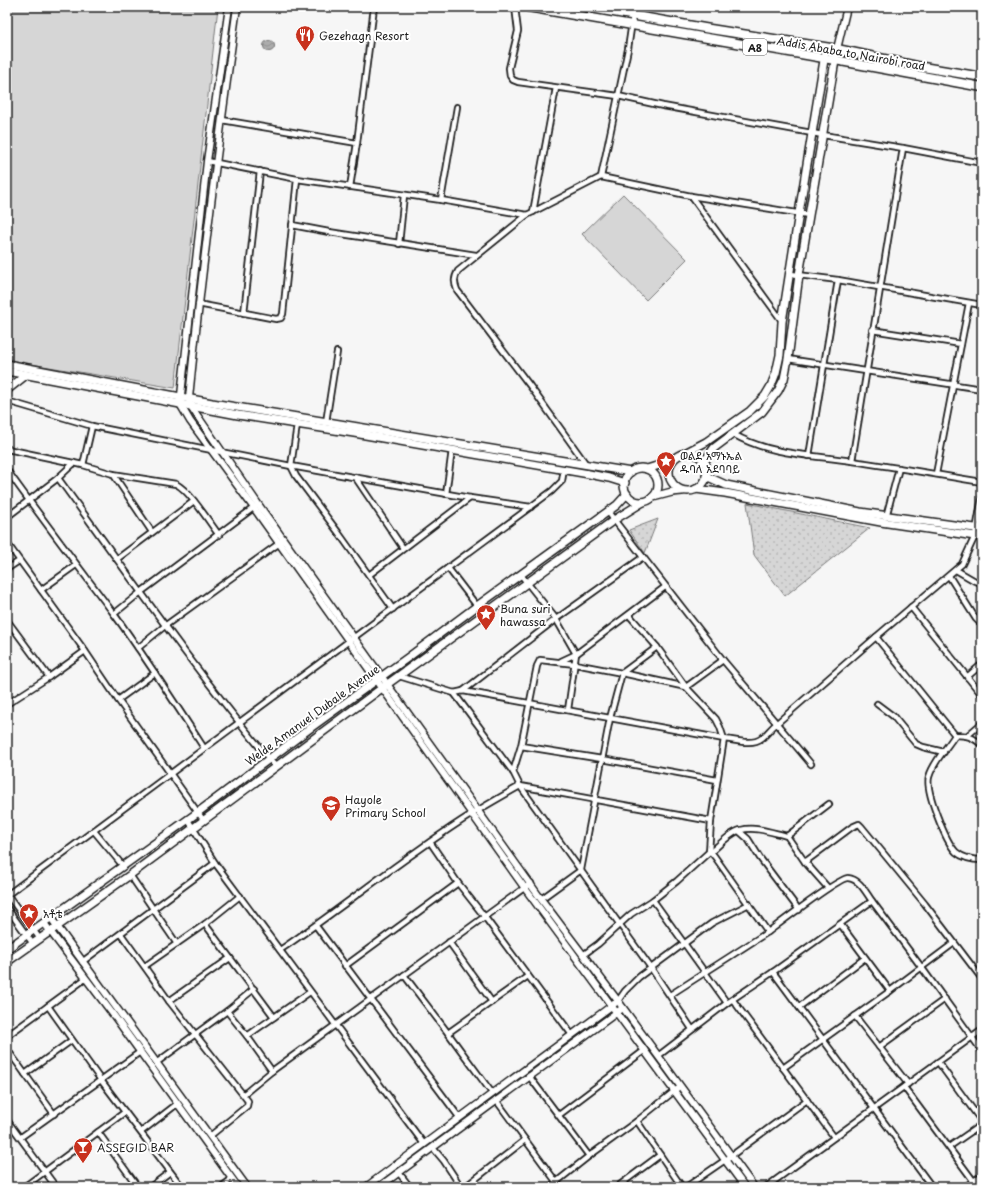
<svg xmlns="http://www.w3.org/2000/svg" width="989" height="1194" viewBox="0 0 989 1194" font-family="'Playpen Sans','Noto Sans Ethiopic',sans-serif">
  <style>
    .grass { fill: url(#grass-dots); stroke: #797979 }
    .garden { fill: #d6d6d6; stroke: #797979 }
    .water { fill: url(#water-waves); stroke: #727272 }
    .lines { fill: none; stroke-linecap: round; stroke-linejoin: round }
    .minor-casing { stroke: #1c1c1c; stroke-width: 8 }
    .tertiary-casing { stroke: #1c1c1c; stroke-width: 9 }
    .secondary-casing { stroke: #1c1c1c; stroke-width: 10 }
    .trunk-casing { stroke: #1c1c1c; stroke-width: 11 }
    .minor { stroke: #fff; stroke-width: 4.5 }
    .tertiary { stroke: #fff; stroke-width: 6 }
    .secondary { stroke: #fff; stroke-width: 7 }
    .trunk { stroke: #fff; stroke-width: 8 }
    .labels { text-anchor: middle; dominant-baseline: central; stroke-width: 4; stroke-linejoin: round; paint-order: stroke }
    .shield { fill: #fff; stroke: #606060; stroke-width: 1 }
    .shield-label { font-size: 10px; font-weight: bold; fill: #1c1c1c }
    .poi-label { font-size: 11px; fill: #1c1c1c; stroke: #fff; text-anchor: start }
    .street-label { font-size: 11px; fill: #1c1c1c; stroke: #fff }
  </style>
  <defs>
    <pattern id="grass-dots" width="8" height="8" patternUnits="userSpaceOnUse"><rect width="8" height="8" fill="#d6d6d6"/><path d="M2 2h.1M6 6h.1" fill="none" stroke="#b7b7b7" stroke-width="1.8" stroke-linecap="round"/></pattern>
    <pattern id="water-waves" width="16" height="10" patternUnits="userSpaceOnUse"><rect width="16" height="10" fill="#acacac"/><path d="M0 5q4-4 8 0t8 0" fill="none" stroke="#939393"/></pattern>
  </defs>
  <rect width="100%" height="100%" fill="#f6f6f6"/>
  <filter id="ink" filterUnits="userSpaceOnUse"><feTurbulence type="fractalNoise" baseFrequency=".025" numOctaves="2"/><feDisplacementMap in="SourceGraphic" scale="8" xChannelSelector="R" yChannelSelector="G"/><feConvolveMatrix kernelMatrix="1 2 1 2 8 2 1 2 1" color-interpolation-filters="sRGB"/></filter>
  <g filter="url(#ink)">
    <g class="grass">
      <polygon points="747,503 870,528 785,596 754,555"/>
      <polygon points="658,519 645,553 629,530"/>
    </g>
    <g class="garden">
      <polygon points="7,7 218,7 175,388 7,360"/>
      <polygon points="623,194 687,259 646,300 582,234"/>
    </g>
    <circle class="water" cx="269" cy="46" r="5.5"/>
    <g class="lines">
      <defs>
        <g id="minor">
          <polyline points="515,7 518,31 509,68 510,76 513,80 518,82 618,96 663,106 823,135 903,148 982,163"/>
          <polyline points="222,120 357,143"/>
          <polyline points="207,161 297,179 441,200 527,215 601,177 691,196 809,215"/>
          <polyline points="601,177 628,49 633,15"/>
          <polyline points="350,187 357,143 374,7"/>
          <polyline points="691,196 782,321"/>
          <polyline points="441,200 457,107"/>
          <polyline points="533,212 556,88"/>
          <path d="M527,215L458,271C454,278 454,282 457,290L530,386L586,464"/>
          <polyline points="292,225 329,232 476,255"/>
          <polyline points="399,244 404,195"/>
          <polyline points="790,274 838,280 982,305"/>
          <polyline points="198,304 276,319 281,318 283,314 297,179"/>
          <polyline points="244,313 260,171"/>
          <polyline points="872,330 961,344"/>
          <polyline points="788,359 982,389"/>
          <polyline points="7,401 92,426 291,466 470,498 531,507"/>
          <polyline points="326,422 337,352"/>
          <polyline points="297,425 291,466 296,476 338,532 393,609"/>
          <path d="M733,434C769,455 812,455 852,461C895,467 939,475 982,482"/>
          <path d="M7,449L83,465L113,474L176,484C190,491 209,522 219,535"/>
          <polyline points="809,456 838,280"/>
          <polyline points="852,461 903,148"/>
          <polyline points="83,465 92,426"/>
          <path d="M7,470C42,519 78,566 114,614C146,658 175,703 204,748"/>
          <polyline points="113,474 152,532"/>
          <polyline points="936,474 969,303"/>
          <polyline points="355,477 403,548"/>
          <path d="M58,478C129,575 198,675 276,767"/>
          <polyline points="446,494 452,450"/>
          <polyline points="608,512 723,660 811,764"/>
          <polyline points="7,517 58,478 74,463"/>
          <polyline points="886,517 899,468"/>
          <polyline points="7,543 85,651 118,700 204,821"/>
          <polyline points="117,559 194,501"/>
          <polyline points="448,568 477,606"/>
          <polyline points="7,569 19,561"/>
          <polyline points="956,570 975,581 982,583"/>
          <polyline points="369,575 470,498"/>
          <polyline points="521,575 556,619 576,654 568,710"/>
          <polyline points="949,576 976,619 979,622 982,624"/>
          <polyline points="41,590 76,565"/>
          <polyline points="911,607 982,695"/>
          <polyline points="114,614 141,592 256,506"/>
          <polyline points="7,620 49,677"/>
          <path d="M876,637L955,735C967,735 973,737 982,745"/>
          <polyline points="138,648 166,625 281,542"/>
          <polyline points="561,661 576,654 665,587"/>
          <path d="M399,676L454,693L463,691L724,739C735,740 752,746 762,738C767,734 771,728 776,724L876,637L962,564L975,536L982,497"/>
          <polyline points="967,677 982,664"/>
          <polyline points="463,691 556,619 643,557"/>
          <polyline points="454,693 513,772 520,786 651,968 692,1029"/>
          <polyline points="118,700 155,673"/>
          <polyline points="7,704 49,677 85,651"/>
          <polyline points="877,704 893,716 916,744 923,747 944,752"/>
          <path d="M955,735C947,748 933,762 929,777C925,791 946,842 956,852C963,858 973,860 982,860"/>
          <polyline points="968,735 982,723"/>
          <polyline points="521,746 602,759 717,780"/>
          <polyline points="513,772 521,746 537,666 540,660 575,664 622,673 686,687 723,660"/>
          <polyline points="188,820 215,863 424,1144"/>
          <polyline points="94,831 123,866"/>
          <polyline points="739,831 748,839 760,858 799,910"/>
          <polyline points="787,836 829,804"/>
          <polyline points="430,842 458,883 484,916 572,1035"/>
          <path d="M709,852H711L715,857L768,932C780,923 840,877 848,878C860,879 866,893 872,901"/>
          <path d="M711,852C719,845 731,832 741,830C756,826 773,833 787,836L805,862"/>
          <polyline points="130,875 177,944"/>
          <polyline points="828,888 805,862 852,827 859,824 861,826 925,904 982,979"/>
          <polyline points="7,894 40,939"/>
          <polyline points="7,895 349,641 552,491 562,481 564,469"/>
          <polyline points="541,899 581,870 610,718 622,673 657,647"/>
          <polyline points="653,900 727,1003"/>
          <polyline points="7,908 33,944"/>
          <polyline points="205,924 274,1017"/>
          <polyline points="841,925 890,991"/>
          <polyline points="316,926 459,1117"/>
          <polyline points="121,934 169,1001 248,1101 247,1106 210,1136"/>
          <polyline points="449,942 492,1002"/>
          <path d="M280,950C345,906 406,855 472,814C488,804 504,795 520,786L711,821"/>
          <polyline points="583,955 598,944 631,914 653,900 677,881 709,852 711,821 724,739 720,727 716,719 686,687 657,647 629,615"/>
          <polyline points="82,962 215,863"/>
          <polyline points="145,966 205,924 240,896"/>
          <polyline points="345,966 458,883"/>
          <polyline points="773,972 932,1187"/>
          <polyline points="404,975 448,1033 492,1093"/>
          <polyline points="670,995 768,932"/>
          <polyline points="733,1000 834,1137"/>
          <polyline points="169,1001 230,958"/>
          <polyline points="618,1001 625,991 639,977 651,968 712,923 749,904"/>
          <polyline points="48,1006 100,1079 182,1187"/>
          <polyline points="799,1007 865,958"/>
          <polyline points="227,1011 247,1036"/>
          <polyline points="855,1016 908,1084"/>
          <polyline points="448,1033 528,976"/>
          <polyline points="7,1036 85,979"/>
          <polyline points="879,1047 945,999"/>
          <polyline points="7,1049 54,1114"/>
          <polyline points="658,1056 727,1003 773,972 872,901 922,968 982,1051"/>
          <polyline points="938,1062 982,1122"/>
          <polyline points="156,1063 227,1011 254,989"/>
          <polyline points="783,1068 890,991 954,943"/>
          <polyline points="272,1071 247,1036 310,992"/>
          <polyline points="25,1074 72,1040"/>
          <polyline points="529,1076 589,1156"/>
          <polyline points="904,1087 978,1187"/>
          <polyline points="244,1094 272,1071 531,883"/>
          <polyline points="496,1100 560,1187"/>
          <polyline points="559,1115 645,1050"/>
          <polyline points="7,1120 56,1187"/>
          <polyline points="637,1121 682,1187"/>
          <polyline points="98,1132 138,1187"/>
          <polyline points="141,1132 177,1104"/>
          <polyline points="21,1137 140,1052"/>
          <polyline points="949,1147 982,1124"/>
          <polyline points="433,1148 444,1161 461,1187"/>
          <polyline points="399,1173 410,1187"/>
          <polyline points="24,1187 125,1112"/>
          <polyline points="150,1187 170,1172"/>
          <polyline points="221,1187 232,1179"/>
          <polyline points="465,1187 525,1140"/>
          <polyline points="550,1187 589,1156 637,1121 677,1089"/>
          <polyline points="617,1187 660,1155"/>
          <polyline points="686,1187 731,1156 807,1100"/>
          <polyline points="766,1187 982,1030"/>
          <polyline points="965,1187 982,1175"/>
        </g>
        <g id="tertiary">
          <polyline points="229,7 207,161 180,404 190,421 254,508 524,887 745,1187"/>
          <path d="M237,7C219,137 202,267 189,398L190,405L258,504L541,899L618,1001L754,1187"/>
          <polyline points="837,49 847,7"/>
          <polyline points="51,918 247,1187"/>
          <polyline points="44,923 115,1017 238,1187"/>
          <polyline points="366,1187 614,1004"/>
          <polyline points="379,1187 620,1010"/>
        </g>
        <g id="secondary">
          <polyline points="7,364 212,403 631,472"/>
          <polyline points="7,371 238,415 354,433 589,474 609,478 625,483"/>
          <polyline points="7,390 26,375"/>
          <circle cx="688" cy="472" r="19"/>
          <polyline points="683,454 706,442 750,411 765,396 771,386 776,373 780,355 782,322 799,213 826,48"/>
          <polyline points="704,462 714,448 762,412 778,391 784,379 788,359 799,275 837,49"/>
          <circle cx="641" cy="485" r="17"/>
          <polyline points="647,469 666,463 674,458"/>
          <polyline points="706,476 726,485 860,512 982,529"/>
          <polyline points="696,489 725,493 881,522 982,537"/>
          <polyline points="653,497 672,492 682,491"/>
          <polyline points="7,949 197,813 313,726 410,656 477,606 617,505 627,494"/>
          <polyline points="7,962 130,875 382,688 614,520 643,502"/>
        </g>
        <g id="trunk">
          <polyline points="528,7 835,60 982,87"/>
          <polyline points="585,7 710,29 837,49 917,66 982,77"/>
        </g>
      </defs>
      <use href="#minor" class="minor-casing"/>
      <use href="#tertiary" class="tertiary-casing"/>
      <use href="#secondary" class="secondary-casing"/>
      <use href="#trunk" class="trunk-casing"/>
      <use href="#minor" class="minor"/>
      <use href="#tertiary" class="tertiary"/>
      <use href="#secondary" class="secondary"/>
      <use href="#trunk" class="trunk"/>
    </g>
  </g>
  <defs>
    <symbol id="restaurant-pin" viewBox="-11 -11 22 30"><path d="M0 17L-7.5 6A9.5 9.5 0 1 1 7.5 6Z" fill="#c8321e" stroke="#fff"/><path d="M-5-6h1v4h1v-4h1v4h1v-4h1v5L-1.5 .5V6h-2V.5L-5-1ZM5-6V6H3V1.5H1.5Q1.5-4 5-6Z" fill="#fff"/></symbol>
    <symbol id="sight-pin" viewBox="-11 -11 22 30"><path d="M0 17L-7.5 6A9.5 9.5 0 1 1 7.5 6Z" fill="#c8321e" stroke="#fff"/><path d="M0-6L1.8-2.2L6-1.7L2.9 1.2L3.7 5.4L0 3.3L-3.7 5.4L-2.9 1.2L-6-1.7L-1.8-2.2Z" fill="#fff"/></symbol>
    <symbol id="school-pin" viewBox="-11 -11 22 30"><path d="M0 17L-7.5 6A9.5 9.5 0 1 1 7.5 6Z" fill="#c8321e" stroke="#fff"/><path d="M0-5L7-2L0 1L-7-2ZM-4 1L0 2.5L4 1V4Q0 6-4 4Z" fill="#fff"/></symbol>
    <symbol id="bar-pin" viewBox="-11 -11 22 30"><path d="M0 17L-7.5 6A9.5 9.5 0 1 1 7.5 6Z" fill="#c8321e" stroke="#fff"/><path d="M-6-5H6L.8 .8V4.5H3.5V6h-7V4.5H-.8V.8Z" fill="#fff"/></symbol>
  </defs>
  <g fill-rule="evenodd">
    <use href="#restaurant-pin" x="294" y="24" width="22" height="30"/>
    <use href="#sight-pin" x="655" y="450" width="22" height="30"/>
    <use href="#sight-pin" x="475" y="603" width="22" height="30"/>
    <use href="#school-pin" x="320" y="794" width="22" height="30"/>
    <use href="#sight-pin" x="18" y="902" width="22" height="30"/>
    <use href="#bar-pin" x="72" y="1136" width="22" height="30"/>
  </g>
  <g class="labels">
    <rect class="shield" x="743" y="39" width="24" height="16" rx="3"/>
    <g class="shield-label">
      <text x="755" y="47">A8</text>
    </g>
    <g class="poi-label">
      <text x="319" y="35">Gezehagn Resort</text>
      <text x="680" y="455">ወልደ አማኑኤል<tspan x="680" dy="13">ዱባለ አደባባይ</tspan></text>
      <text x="500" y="608">Buna suri<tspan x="500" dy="13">hawassa</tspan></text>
      <text x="345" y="799">Hayole<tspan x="345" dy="13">Primary School</tspan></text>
      <text x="43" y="913">አቶቴ</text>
      <text x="97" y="1147">ASSEGID BAR</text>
    </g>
    <g class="street-label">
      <text transform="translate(851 53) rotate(10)">Addis Ababa to Nairobi road</text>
      <text transform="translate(312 715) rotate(-36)">Welde Amanuel Dubale Avenue</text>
    </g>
  </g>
  <rect width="989" height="1194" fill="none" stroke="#fff" stroke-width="24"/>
  <rect x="12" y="12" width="965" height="1170" fill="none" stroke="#1c1c1c" stroke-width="1.5" filter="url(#ink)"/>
</svg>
